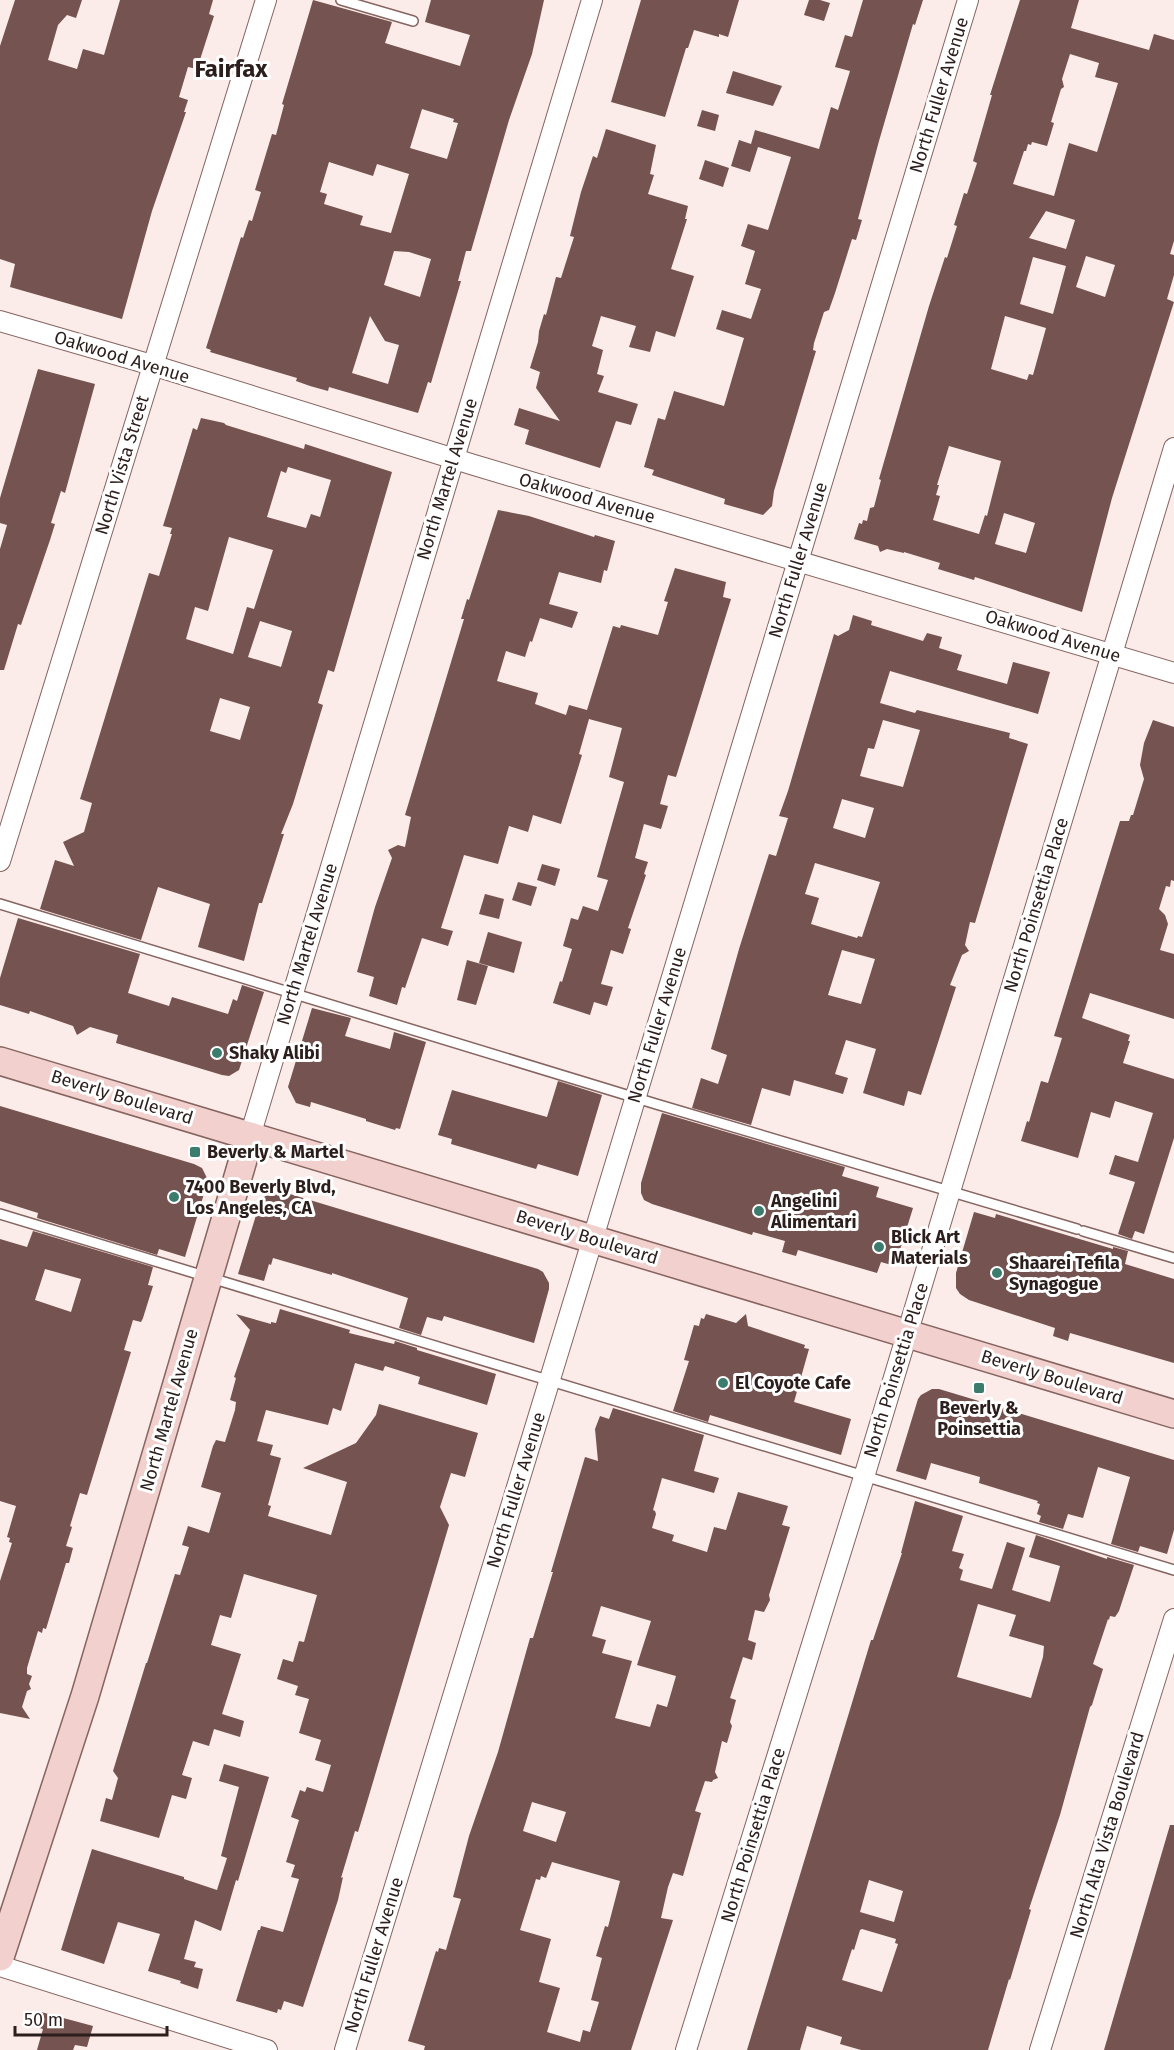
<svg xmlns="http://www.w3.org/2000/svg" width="1174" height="2050" viewBox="0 0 1174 2050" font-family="'Fira Sans',sans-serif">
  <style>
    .building { fill: #745350; fill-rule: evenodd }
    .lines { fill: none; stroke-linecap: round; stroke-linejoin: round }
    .lane-casing { stroke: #866460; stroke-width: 12 }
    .street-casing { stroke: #866460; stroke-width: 22 }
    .secondary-casing { stroke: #866460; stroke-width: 30 }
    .lane { stroke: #fff; stroke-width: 9 }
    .street { stroke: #fff; stroke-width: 20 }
    .secondary { stroke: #f2d0ce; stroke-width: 27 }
    .poi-dot { fill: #3b7c6d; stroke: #fff; stroke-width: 2 }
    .labels { text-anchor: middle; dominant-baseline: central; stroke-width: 6; stroke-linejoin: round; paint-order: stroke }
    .street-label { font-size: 18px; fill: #2c1e1c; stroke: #fff }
    .poi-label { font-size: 18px; font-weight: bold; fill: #2c1e1c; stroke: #fff; text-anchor: start }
    .district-label { font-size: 24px; font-weight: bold; fill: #2c1e1c; stroke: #fff }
  </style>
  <rect width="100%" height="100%" fill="#fbebe9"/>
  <g class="building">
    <polygon points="15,0 82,0 76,18 67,15 58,25 48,60 77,69 83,49 104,55 120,0 213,0 209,14 214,16 197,69 188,67 179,97 188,100 184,112 186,112 152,211 122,319 10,287 15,264 0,259 0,46"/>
    <path d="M313,0L392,22L385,43L460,66L470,35L425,22L431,0H544L532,54L509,120L471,251H466L458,281H461L431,383L428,382L418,413L329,387L328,391L310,386L296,381L297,378L210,352L211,350L206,348L241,237L243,238L249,220L252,221L261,192L255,190L272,134L276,135L284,105L282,104ZM422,109L454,119L453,122L458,123L447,159L410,148ZM329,162L373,176L377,164L409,174L391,233L360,225L363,216L324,204L327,194L320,192ZM394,251L409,252L431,259L420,297L384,285ZM370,316L385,341L399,345L388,384L352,373Z"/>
    <polygon points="641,0 739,0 728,37 719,34 719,37 694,30 688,48 686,48 665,117 611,102"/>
    <polygon points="809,0 820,0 830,3 824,21 804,15"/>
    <polygon points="863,0 923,0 915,25 913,24 879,141 858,219 862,220 856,240 852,239 835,293 829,310 824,312 814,343 813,350 816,351 774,491 772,506 763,515 724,504 725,499 652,475 654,470 644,467 658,418 665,420 674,391 724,406 744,338 716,329 722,310 751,319 761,289 745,284 755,251 741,246 748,224 768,230 791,157 758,147 750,172 731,166 739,140 751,144 755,130 819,149 831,107 838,110 850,71 835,67 845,35 852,37"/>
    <path d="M1020,0H1079L1071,28L1149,50L1154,34L1174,40V241L1170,254L1174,255V275L1167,299L1174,302L1112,498L1082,612L975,577L974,580L938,569L940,563L904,552V553L887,549L880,552L878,546L854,539L859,523L862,524L863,520L867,521L870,508L874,507L881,480L879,479L929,306L945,257L947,258L957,226L954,225L964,193L967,194L977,163L973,161L992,95H990ZM1070,54L1099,63L1095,77L1118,83L1097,152L1069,143L1054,196L1013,184L1024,151H1026L1028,144L1031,145L1032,142L1047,146L1054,123L1051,122L1061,89L1064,87L1062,79ZM1046,211L1075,220L1066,249L1029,238ZM1086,256L1115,265L1105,297L1076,287ZM1033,257L1066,266L1053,314L1020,304ZM1005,316L1046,328L1033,375L1029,374L1027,380L991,369ZM949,446L1001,461L987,516L985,515L979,534L933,520L940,496L936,495L939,485H937ZM1004,513L1035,523L1026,553L995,544Z"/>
    <polygon points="733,71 782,86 773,106 726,93"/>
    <polygon points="702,110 719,115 715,131 697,126"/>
    <polygon points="606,129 656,145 650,174 654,175 648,194 688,206 685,219 687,219 671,269 694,276 675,337 656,331 650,352 629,347 636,326 601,316 592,346 603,350 597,374 604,376 598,392 638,404 631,425 616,421 600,468 525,444 529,430 514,425 519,408 560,421 536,388 540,372 530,368 538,342 539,331 544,314 546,315 556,277 561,278 574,237 570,236 581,192 593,156 597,158"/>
    <polygon points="705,160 729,168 723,187 699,179"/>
    <polygon points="38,369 95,384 65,493 61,491 51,523 55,524 50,540 21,625 18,624 4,670 0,670 0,549 7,525 0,523 0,498"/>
    <path d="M201,418L224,423L226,425L304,449L305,444L392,472L334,672L328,670L318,703L323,705L293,804L281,834H284L262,903H259L244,961L198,947L210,904L158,887L141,940L40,909L55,860L74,866L63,842L84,832L92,803L80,799L149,573L159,576L172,534H170L172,528L163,526L193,428L197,430ZM288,467L331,480L320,517L311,514L306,528L267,517L281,471L286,473ZM229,537L273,550L254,609L247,607L233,654L186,639L195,607L208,611ZM260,621L292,631L281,667L248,657ZM220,698L250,707L240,740L210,731Z"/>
    <polygon points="498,510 529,516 594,537 595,535 615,541 607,571 604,570 601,583 559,572 549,604 578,612 572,628 540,618 532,642 530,641 525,657 506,651 497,681 538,693 535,704 566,715 569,705 587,710 613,626 620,628 621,625 658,635 668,602 664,601 675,568 726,582 723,597 731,599 676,777 668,775 660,804 668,806 661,829 644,824 635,858 648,862 644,874 646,875 628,928 631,929 623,954 611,950 601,984 613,987 607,1006 594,1002 590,1015 553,1003 560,981 562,982 572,949 563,946 571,918 578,920 583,906 598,911 608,880 597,877 624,782 609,777 622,728 589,719 579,754 582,755 561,824 533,815 528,832 509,826 498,864 464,855 441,928 453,931 448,946 422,938 405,988 402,987 397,1005 369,996 374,977 357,972 375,907 392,858 388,850 398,845 405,847 411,817 405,815 464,619 461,619 467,599 469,600"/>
    <path d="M853,615L872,621L871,625L923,641L927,633L942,637L939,648L962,655L957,670L1007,684L1013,662L1050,672L1038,714L890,671L880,703L915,713L917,710L1010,733L1009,738L1028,744L975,923L970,922L965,945L969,951L962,955L950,985L956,987L921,1095L908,1091L904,1106L863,1093L876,1049L846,1040L835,1074L848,1078L843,1094L794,1080L790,1096L762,1088L751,1125L692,1108L701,1078L718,1084L727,1055L711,1049L739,949L769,854L776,856L788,818L779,816L788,791L834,634L838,636L849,630ZM883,720L920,730L903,787L860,776L868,748L874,749ZM842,799L874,808L865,838L833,828ZM815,863L880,882L862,937L858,936L857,938L811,924L819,898L805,894ZM842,950L875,959L861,1004L828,995Z"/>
    <polygon points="1153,720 1174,727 1174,881 1171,880 1170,887 1166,886 1159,909 1165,915 1168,924 1160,950 1174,954 1174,1019 1090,993 1082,1018 1130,1035 1128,1041 1130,1041 1123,1063 1174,1079 1174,1138 1144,1234 1135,1231 1132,1239 1118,1234 1135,1182 1109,1174 1115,1155 1138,1162 1153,1113 1115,1101 1110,1118 1091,1112 1078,1158 1021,1141 1027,1121 1029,1122 1041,1081 1048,1083 1062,1038 1054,1036 1120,821 1129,821 1131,815 1133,815 1144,779 1140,765 1144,743"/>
    <polygon points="542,864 560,869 555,886 537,880"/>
    <polygon points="518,882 537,887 531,906 512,900"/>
    <polygon points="485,894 504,899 499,919 479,914"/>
    <polygon points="18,918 140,954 128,993 169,1006 172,997 228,1014 233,999 237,1001 242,985 264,992 239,1070 229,1076 222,1075 116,1043 118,1035 90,1027 77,1035 73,1026 30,1011 29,1014 0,1005 0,978"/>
    <polygon points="488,932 522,942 514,973 479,963"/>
    <polygon points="467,960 488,966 476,1005 457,1000"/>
    <polygon points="312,1008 351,1018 345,1036 390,1049 394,1032 426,1042 400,1129 396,1128 395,1130 366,1121 366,1119 311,1102 310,1107 296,1103 288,1087"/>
    <polygon points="558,1081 602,1095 578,1176 538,1164 536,1169 451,1144 452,1139 438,1135 452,1090 547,1117"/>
    <polygon points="0,1106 194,1164 202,1168 207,1178 206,1187 185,1257 159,1249 157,1255 37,1218 38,1213 0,1201"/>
    <polygon points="662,1113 845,1167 842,1176 879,1187 876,1197 913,1208 895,1266 881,1262 877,1273 798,1250 796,1256 782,1252 785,1241 753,1232 752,1235 652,1204 644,1200 641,1193 641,1183"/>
    <polygon points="273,1191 280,1191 538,1269 543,1272 549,1283 549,1289 534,1343 444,1316 442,1321 427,1317 421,1335 399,1328 408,1298 332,1273 332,1275 273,1258 271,1265 269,1264 264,1281 238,1274 261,1199"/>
    <polygon points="974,1212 995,1218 996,1214 1113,1249 1113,1247 1128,1251 1125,1264 1174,1279 1174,1363 1070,1333 1068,1341 1053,1336 1055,1328 969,1300 960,1294 956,1288 956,1273"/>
    <path d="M33,1231L153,1267L148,1285L153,1286L143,1318L141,1322L133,1320L124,1350L131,1352L87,1495L80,1493L70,1526L72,1527L66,1546L73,1548L69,1563H66L46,1629L43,1628L42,1633L38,1631L27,1668V1674L32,1676L29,1684L31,1689L27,1691L22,1707L30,1719L0,1713V1581L12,1543L9,1542L10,1538L7,1537L16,1506L0,1501V1239L27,1247ZM45,1269L81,1279L71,1312L35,1300Z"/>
    <polygon points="280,1309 350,1330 349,1333 394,1344 395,1341 417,1348 417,1350 496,1374 487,1405 418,1384 420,1377 385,1366 383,1371 355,1363 341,1411 333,1408 328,1425 266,1410 257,1441 273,1445 270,1455 281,1458 268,1505 271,1506 268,1516 331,1535 347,1482 303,1468 356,1443 376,1415 379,1404 478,1433 465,1477 451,1473 440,1507 449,1525 365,1809 358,1832 355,1831 341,1878 343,1877 338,1900 303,2007 284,2001 281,2010 278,2009 277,2013 236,2001 258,1930 260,1930 261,1926 283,1932 299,1879 291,1877 295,1865 286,1862 299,1820 291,1817 300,1790 305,1792 307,1787 323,1792 331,1765 315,1760 321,1740 299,1733 309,1699 295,1695 298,1686 277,1679 283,1659 293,1662 299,1641 304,1642 317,1595 244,1574 231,1618 220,1615 211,1645 241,1654 222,1714 244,1721 240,1737 214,1729 209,1746 193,1741 182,1775 192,1778 186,1799 172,1795 159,1838 100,1821 106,1798 112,1800 118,1778 113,1771 146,1663 147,1663 175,1574 180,1575 189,1547 182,1545 188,1526 209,1533 221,1493 201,1487 213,1446 216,1440 225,1442 235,1410 236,1402 230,1400 236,1378 234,1377 250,1330 236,1314 271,1324 271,1322 276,1323"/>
    <polygon points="706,1314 736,1323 746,1314 748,1326 805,1345 804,1348 809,1349 794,1402 851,1419 841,1455 710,1415 708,1422 673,1411 689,1361 684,1360 694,1325 699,1326 701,1318 704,1319"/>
    <polygon points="932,1389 939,1389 1174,1460 1174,1530 1167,1554 1140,1546 1138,1552 1111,1544 1130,1477 1098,1467 1083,1518 1068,1514 1063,1529 1039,1522 1041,1516 1037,1514 1040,1504 1037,1503 1038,1501 979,1483 980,1477 931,1463 926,1480 896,1471 918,1399 921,1395"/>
    <path d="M613,1408L704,1435L694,1471L719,1478L714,1493L662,1478L653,1510L655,1511L656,1514L652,1528L674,1535L672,1541L707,1552L714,1527L726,1530L738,1492L788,1506L782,1525L790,1527L769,1595L770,1600L764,1612L755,1610L748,1640L756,1643L752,1660L743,1657L730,1698L736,1700L730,1722L732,1726L727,1743L722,1741L715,1772L718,1778L713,1780L712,1782L705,1781L695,1811L701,1813L683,1876L673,1873L668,1887L661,1918L673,1920L631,2050H424L425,2046L408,2041L414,2022L436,1951L438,1952L439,1948L446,1950L450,1936L461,1899L453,1897L469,1836L498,1752L530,1638H533L553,1572H551L585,1457L598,1461L595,1429L600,1416L609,1419ZM601,1606L651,1621L637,1665L676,1676L667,1707L657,1704L650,1727L615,1718L632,1661L602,1653L606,1640L592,1636ZM532,1802L566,1812L556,1842L523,1831ZM552,1862L620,1881L608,1927L605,1926L596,1956L602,1958L591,2000L599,2002L590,2032L583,2030L580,2042L547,2032L560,1988L539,1982L551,1939L520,1930L536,1879L540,1880L541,1876L546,1878Z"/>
    <path d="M915,1501L963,1516L952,1551L964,1554L959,1568L963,1570L960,1580L992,1589L1007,1542L1025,1548L1012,1590L1050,1602L1060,1566L1029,1557L1036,1535L1107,1559V1557L1134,1565L1119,1611L1115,1617L1110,1616L1109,1620L1108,1619L1093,1664L1103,1669L1092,1705L1090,1707L1060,1815L1029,1909L1031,1910L1010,1980L1009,1979L988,2050H861L840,2044L842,2037L807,2026L800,2050H747L871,1640H873L902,1553H901ZM978,1604L1016,1615L1009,1636L1044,1646L1043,1657L1031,1698L957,1677ZM869,1880L903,1891L894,1922L860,1912ZM862,1929L896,1939L895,1943L898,1944L882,1992L842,1980L852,1949L854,1950L860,1930Z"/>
    <polygon points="224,1764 269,1777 238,1881 236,1880 221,1931 195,1920 184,1959 196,1962 194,1967 203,1969 198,1989 180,1983 181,1981 148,1971 160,1934 118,1922 104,1964 61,1950 92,1849 184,1877 184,1879 217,1890 227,1858 221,1856 239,1787 219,1781"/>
    <polygon points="1170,1825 1174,1825 1174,2050 1104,2050"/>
    <polygon points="41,2012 93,2026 87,2047 75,2045 73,2050 37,2050 43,2029 36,2027"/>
  </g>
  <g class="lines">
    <defs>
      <g id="lane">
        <polyline points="341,0 413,21"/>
        <polyline points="0,904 656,1104 1077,1229"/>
        <polyline points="0,1214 1174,1570"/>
        <polyline points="1083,1231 1174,1258"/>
      </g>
      <g id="street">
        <polyline points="0,321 152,365 474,465 1174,673"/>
        <polyline points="0,861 266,0"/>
        <polyline points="250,1136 592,0"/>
        <polyline points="0,1966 267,2050"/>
        <polyline points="345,2050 583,1271 968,0"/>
        <polyline points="686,2050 864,1477 1174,448"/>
        <polyline points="1040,2050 1174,1619"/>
      </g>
      <g id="secondary">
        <polyline points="0,1061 1174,1414"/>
        <polyline points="0,1957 85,1696 250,1136"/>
      </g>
    </defs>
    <use href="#lane" class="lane-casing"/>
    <use href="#street" class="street-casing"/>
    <use href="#secondary" class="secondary-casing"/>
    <use href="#lane" class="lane"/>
    <use href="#street" class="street"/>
    <use href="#secondary" class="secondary"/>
  </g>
  <g class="poi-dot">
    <circle cx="217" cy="1053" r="6"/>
    <rect x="189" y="1146" width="12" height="12" rx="3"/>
    <circle cx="174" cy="1197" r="6"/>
    <circle cx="759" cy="1211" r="6"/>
    <circle cx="879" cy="1247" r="6"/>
    <circle cx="997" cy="1273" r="6"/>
    <circle cx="723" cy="1383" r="6"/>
    <rect x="973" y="1382" width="12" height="12" rx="3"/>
  </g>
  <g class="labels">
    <g class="street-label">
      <text transform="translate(939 95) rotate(-73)">North Fuller Avenue</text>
      <text transform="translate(122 357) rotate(17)">Oakwood Avenue</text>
      <text transform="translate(122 465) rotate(-73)">North Vista Street</text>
      <text transform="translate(447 479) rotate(-73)">North Martel Avenue</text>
      <text transform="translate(587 498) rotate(16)">Oakwood Avenue</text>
      <text transform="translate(798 560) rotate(-73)">North Fuller Avenue</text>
      <text transform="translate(1053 636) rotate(17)">Oakwood Avenue</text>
      <text transform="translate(1036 905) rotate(-73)">North Poinsettia Place</text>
      <text transform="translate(307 944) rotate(-73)">North Martel Avenue</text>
      <text transform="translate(657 1025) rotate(-73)">North Fuller Avenue</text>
      <text transform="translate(122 1097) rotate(17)">Beverly Boulevard</text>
      <text transform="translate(587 1237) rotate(17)">Beverly Boulevard</text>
      <text transform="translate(896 1370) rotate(-73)">North Poinsettia Place</text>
      <text transform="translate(1052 1377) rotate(17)">Beverly Boulevard</text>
      <text transform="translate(169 1410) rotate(-74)">North Martel Avenue</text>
      <text transform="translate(516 1490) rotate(-73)">North Fuller Avenue</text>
      <text transform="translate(753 1835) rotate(-73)">North Poinsettia Place</text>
      <text transform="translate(1107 1835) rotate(-73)">North Alta Vista Boulevard</text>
      <text transform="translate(374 1955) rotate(-73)">North Fuller Avenue</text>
    </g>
    <g class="poi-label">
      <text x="229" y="1053">Shaky Alibi</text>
      <text x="207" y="1152">Beverly &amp; Martel</text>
      <text x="186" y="1187">7400 Beverly Blvd,<tspan x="186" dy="21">Los Angeles, CA</tspan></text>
      <text x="771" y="1201">Angelini<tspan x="771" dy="21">Alimentari</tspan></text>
      <text x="891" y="1237">Blick Art<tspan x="891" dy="21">Materials</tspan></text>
      <text x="1009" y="1263">Shaarei Tefila<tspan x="1009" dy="21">Synagogue</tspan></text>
      <text x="735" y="1383">El Coyote Cafe</text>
      <text x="979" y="1408" text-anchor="middle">Beverly &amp;<tspan x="979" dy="21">Poinsettia</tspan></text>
    </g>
    <g class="district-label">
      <text x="231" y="69">Fairfax</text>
    </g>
  </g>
  <path d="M15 2026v9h152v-9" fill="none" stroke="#2c1e1c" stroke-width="3"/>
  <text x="24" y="2026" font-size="18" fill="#2c1e1c" stroke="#ffffff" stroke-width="4.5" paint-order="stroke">50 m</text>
</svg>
